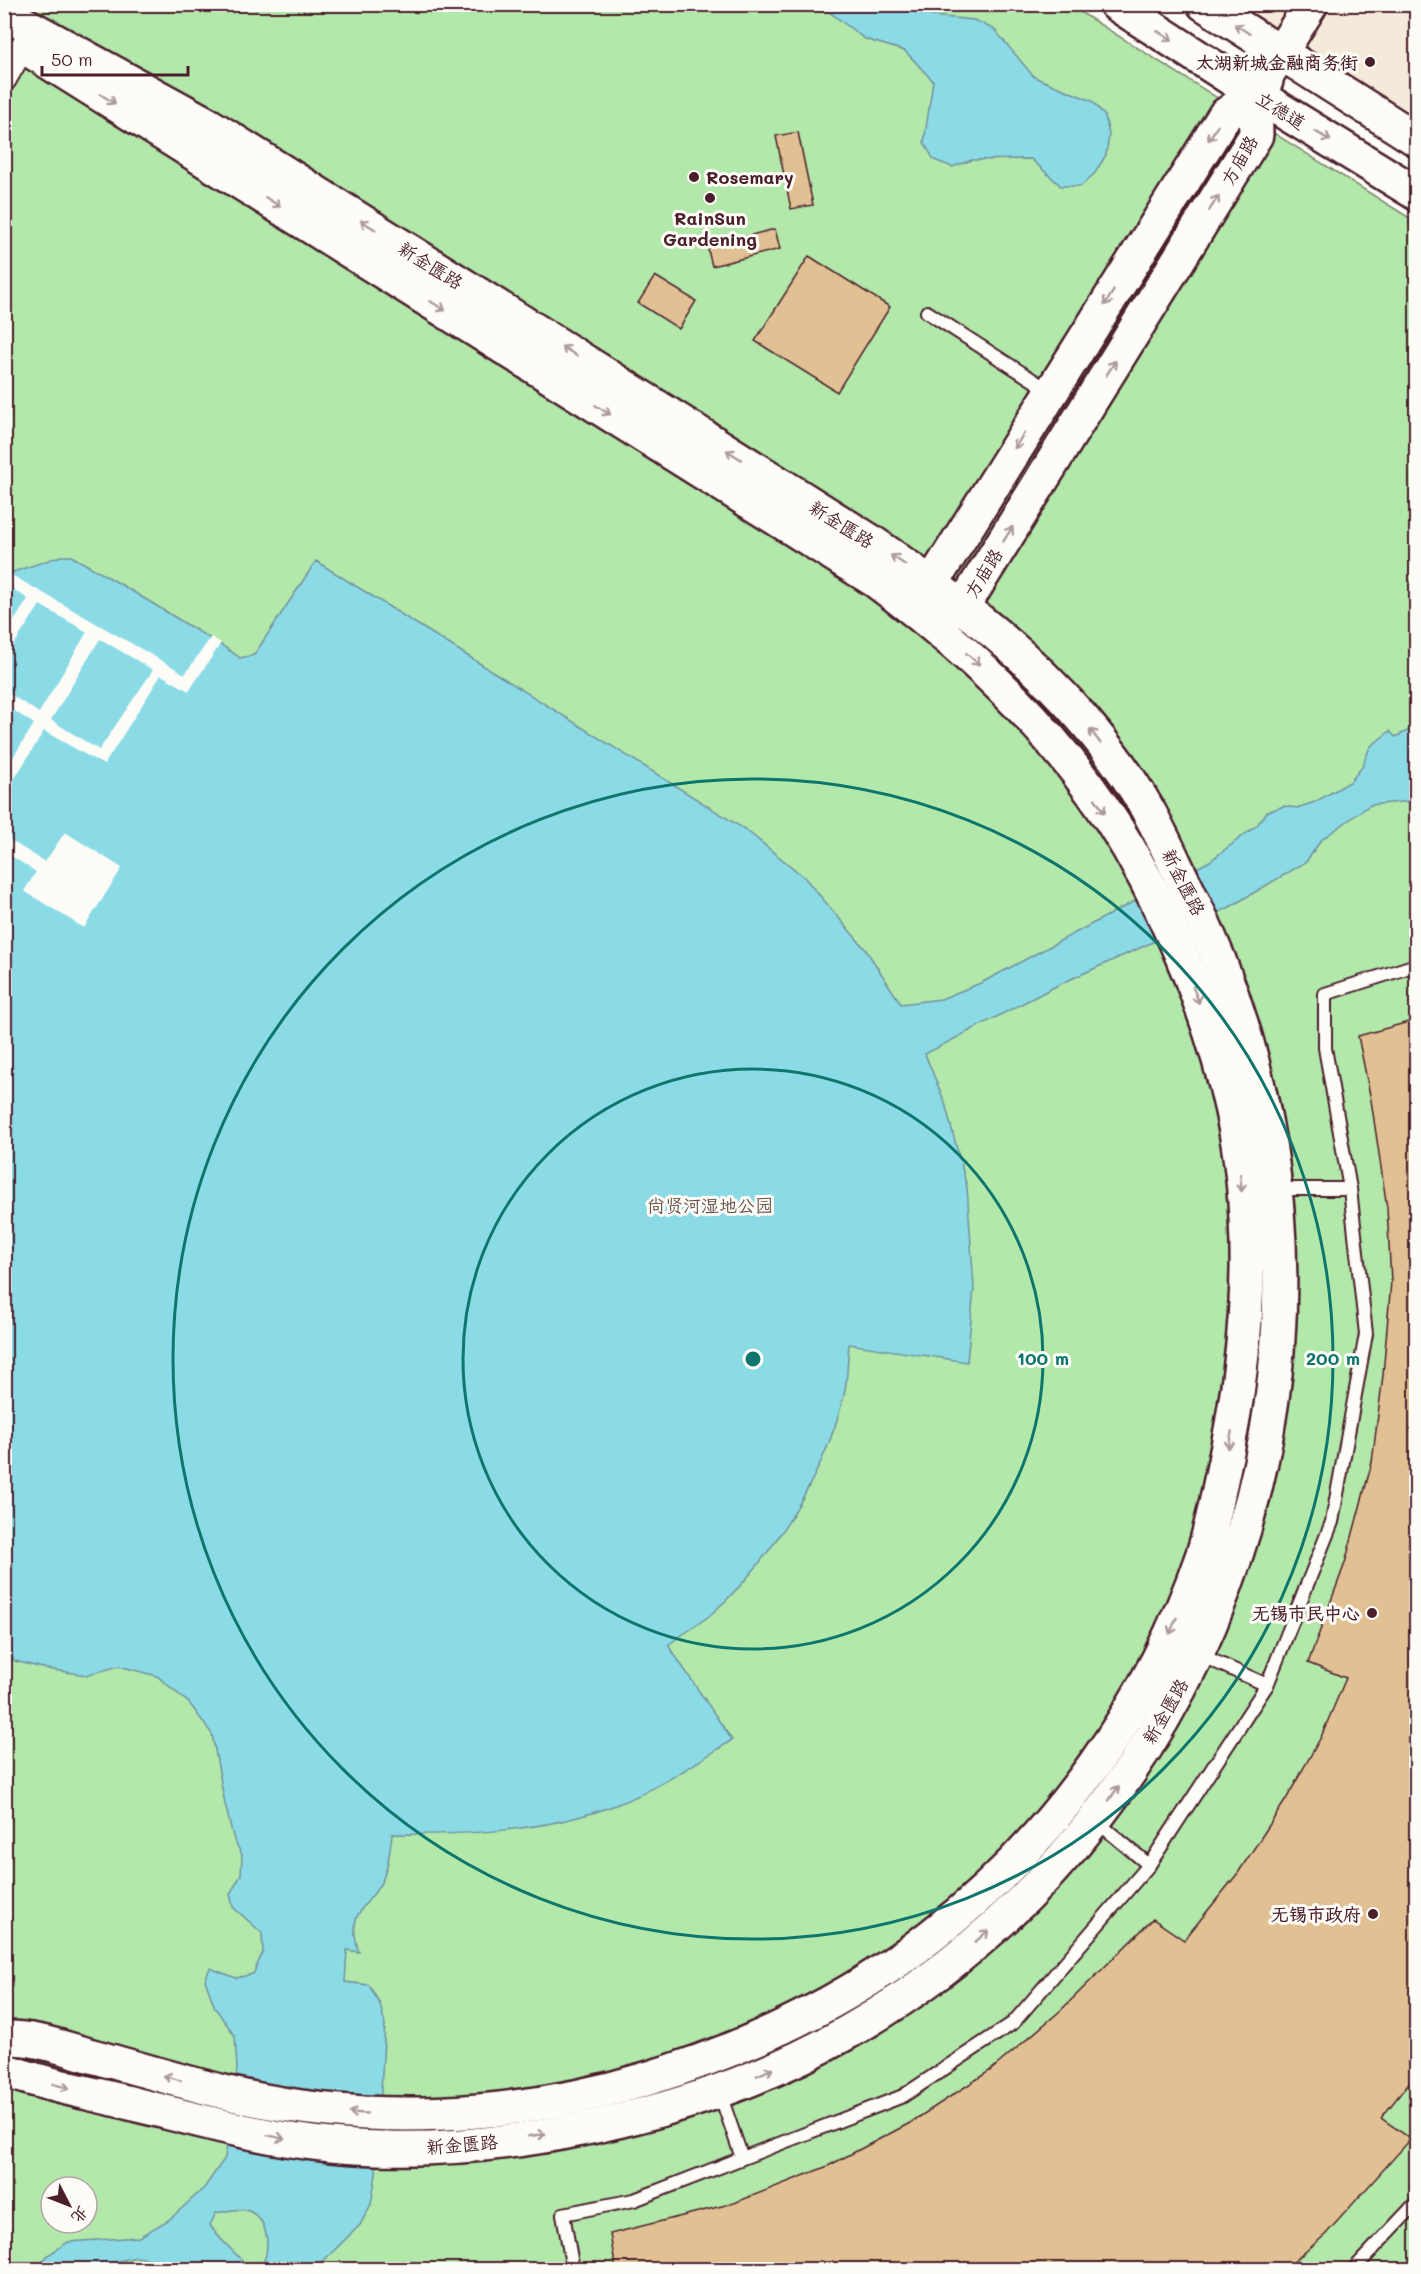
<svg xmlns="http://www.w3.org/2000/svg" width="1421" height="2274" viewBox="0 0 1421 2274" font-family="Mali,'LXGW WenKai TC',sans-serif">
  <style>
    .built { fill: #f5ead9 }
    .green { fill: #b2e8aa; stroke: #7e846a; stroke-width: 1.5; fill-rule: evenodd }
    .water { fill: #8bdbe7; stroke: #71909c; stroke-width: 1.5 }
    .pier { fill: #fdfcf7; fill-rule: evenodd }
    .building { fill: #e1c093; stroke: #4a1f2b; stroke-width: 1.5 }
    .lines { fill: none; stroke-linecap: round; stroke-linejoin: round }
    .lane-casing { stroke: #4a1f2b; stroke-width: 16 }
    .street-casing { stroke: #4a1f2b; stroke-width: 28 }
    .secondary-casing { stroke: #4a1f2b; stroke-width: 38 }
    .lane { stroke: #fdfcf7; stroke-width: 12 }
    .street { stroke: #fdfcf7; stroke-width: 24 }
    .secondary { stroke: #fdfcf7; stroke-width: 33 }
    .oneway { stroke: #ac999b }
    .ring { fill: none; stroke: #0f766e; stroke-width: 3 }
    .poi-dot { fill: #4a1f2b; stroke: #fdfcf7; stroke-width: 2 }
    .labels { text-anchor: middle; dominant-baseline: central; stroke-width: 6; stroke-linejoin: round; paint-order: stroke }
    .poi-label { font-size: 18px; font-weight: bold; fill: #4a1f2b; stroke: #fdfcf7; text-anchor: end }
    .street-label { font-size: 18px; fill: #4a1f2b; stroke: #fdfcf7 }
    .park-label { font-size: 18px; fill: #64514b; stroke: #fdfcf7 }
    .centre { fill: #0f766e; stroke: #fdfcf7; stroke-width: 3 }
    .ring-label { font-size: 18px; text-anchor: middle; font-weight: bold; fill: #0f766e; stroke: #fdfcf7; stroke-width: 6; stroke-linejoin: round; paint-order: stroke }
  </style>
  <rect width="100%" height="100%" fill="#fdfcf7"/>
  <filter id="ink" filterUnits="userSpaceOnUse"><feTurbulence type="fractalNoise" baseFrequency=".0167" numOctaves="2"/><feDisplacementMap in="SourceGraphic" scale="12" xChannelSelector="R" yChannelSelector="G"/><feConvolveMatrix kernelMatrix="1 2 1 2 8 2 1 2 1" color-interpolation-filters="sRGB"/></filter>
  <g filter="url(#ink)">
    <polygon class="built" points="1230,5 1416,5 1416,119"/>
    <path class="green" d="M5,5H1069L1416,222V2269L5,2270ZM51,2187H87V2223H51Z"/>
    <g class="water">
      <polygon points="820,5 919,5 932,16 974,20 994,29 1034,77 1092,101 1105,116 1109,135 1106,155 1095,173 1081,186 1061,186 1031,159 972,160 952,167 934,160 924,142 933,81 905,51 865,39"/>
      <path d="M61,556H71C109,577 144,598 181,621C201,634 221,643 240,658L254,655L316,561L746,830L804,877L866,950L901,1004L941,999L983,982L1210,861L1257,825L1267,812L1284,806L1297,808L1315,802L1350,782L1362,767L1370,747L1390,731L1395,737L1416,727V797L1412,801L1370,805L1321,840L1306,862L1228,908L1058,985L925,1054L945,1103L967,1187L974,1288L967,1362L849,1344C847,1362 848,1382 843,1399C824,1475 769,1565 709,1616C696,1626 681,1635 668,1645L732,1740C694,1764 655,1791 613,1806C543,1832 466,1835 392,1834C390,1848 389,1863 384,1876C372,1908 344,1907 359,1952L347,1950L345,1982L369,1985L380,2004L385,2024L376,2174L371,2204L360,2225L315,2269H260C271,2251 270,2221 249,2211C240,2207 225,2211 216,2213L210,2225C220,2242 238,2254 250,2269H185L161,2260L136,2257L84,2269H37L48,2255L68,2242L139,2237L170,2219L204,2188L225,2158L237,2069L235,2036L215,2008L205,1980L210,1968L236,1978L253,1974L263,1952L262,1933L233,1907L230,1894L241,1875L242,1855L234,1840L225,1804L212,1734L190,1704L157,1676L119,1666L86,1675L47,1669L15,1661L5,1649L4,575Z"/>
    </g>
    <g class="pier">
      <path d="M8,573L185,674L211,637L221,643L189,691L161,675L104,765L44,731L5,794V770L34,724L5,705V691L39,713L87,632L40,605L11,649L5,645V631L7,632L28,599L5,584V575ZM100,639L153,670L99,750L51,720Z"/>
      <polygon points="65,832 122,868 84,928 24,891 36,872 5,852 5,837 45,862"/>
    </g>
    <g class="building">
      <polygon points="798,132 813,205 791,209 776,136"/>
      <polygon points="775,229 780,249 712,266 707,246"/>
      <polygon points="809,256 890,307 837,392 755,341"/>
      <polygon points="655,276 696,301 679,329 638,303"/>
      <polygon points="1416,1020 1416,2074 1381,2118 1411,2139 1325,2235 1284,2270 616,2270 610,2234 734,2203 828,2166 910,2123 991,2070 1060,2011 1153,1919 1184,1940 1238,1873 1285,1801 1321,1737 1346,1678 1308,1663 1345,1563 1372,1462 1383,1375 1391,1281 1387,1208 1371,1100 1358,1036"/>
    </g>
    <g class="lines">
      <defs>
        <g id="lane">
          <polyline points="927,312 1050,391"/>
          <polyline points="1277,1189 1350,1189"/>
          <polyline points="1198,1654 1267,1685"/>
          <polyline points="1095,1820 1149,1865"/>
          <polyline points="719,2091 742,2158"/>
          <polyline points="573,2270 563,2214 634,2200 903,2096 1013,2023 1149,1865 1267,1685 1332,1522 1366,1334 1350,1189 1325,1048 1325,994 1416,965"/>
          <polyline points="1353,2270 1416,2203"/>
        </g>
        <polyline id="street" points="4,79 23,46"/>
        <g id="secondary">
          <polyline points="1116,4 1255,94 1416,193"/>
          <polyline points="1204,4 1416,139"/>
          <path d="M4,13L207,124L867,539C945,592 1020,646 1082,718C1105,745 1128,775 1145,805C1161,832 1173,861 1187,889C1392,1297 1248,1804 848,2032C704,2115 496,2161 331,2145C264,2139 199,2120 134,2104C91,2093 46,2085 4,2070"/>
          <polyline points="930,603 932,583 1225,115 1255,94 1266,81"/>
          <polyline points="945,613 964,605 1256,135 1255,94 1311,4"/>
          <path d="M4,2038C35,2037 63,2048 92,2056C137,2068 182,2082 228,2093C361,2126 515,2119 646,2079C747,2049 848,2001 931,1936C1054,1841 1153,1701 1203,1554C1211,1530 1216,1504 1221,1480C1248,1359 1258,1232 1232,1111C1213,1023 1174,927 1129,849C1066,741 976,655 876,581L31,51"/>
        </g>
      </defs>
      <use href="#lane" class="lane-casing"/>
      <use href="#street" class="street-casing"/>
      <use href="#secondary" class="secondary-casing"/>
      <use href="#lane" class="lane"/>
      <use href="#street" class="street"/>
      <use href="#secondary" class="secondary"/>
    </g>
    <defs><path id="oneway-shaft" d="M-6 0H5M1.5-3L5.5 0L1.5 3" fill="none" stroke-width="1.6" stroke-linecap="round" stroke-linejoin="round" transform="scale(1.5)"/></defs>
    <g class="oneway">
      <use href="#oneway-shaft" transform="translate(1242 29) rotate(-148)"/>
      <use href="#oneway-shaft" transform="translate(1165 36) rotate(33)"/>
      <use href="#oneway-shaft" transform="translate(108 99) rotate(32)"/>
      <use href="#oneway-shaft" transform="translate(1213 133) rotate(122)"/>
      <use href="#oneway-shaft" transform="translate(1323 136) rotate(31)"/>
      <use href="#oneway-shaft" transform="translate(273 202) rotate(32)"/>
      <use href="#oneway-shaft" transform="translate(1214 203) rotate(-58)"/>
      <use href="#oneway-shaft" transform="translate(368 225) rotate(-148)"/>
      <use href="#oneway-shaft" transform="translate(1109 298) rotate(122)"/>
      <use href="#oneway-shaft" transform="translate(438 306) rotate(32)"/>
      <use href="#oneway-shaft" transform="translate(569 351) rotate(-148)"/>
      <use href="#oneway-shaft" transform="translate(1111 368) rotate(-58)"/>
      <use href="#oneway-shaft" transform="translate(603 410) rotate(32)"/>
      <use href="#oneway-shaft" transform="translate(1019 441) rotate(122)"/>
      <use href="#oneway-shaft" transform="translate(734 455) rotate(-148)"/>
      <use href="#oneway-shaft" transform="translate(1008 534) rotate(-58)"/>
      <use href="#oneway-shaft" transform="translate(898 560) rotate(-146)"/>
      <use href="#oneway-shaft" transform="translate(973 659) rotate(41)"/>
      <use href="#oneway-shaft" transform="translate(1095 736) rotate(-127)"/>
      <use href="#oneway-shaft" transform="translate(1100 806) rotate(56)"/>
      <use href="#oneway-shaft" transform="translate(1196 995) rotate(69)"/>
      <use href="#oneway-shaft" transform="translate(1241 1183) rotate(85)"/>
      <use href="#oneway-shaft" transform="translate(1230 1440) rotate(101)"/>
      <use href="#oneway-shaft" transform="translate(1173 1626) rotate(113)"/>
      <use href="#oneway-shaft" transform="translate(1114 1793) rotate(-56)"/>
      <use href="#oneway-shaft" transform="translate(982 1936) rotate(-41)"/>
      <use href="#oneway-shaft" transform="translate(765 2072) rotate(-24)"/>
      <use href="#oneway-shaft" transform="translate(172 2078) rotate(-165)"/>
      <use href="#oneway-shaft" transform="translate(61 2086) rotate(14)"/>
      <use href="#oneway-shaft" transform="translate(358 2113) rotate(-177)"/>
      <use href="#oneway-shaft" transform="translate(537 2135) rotate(-8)"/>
      <use href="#oneway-shaft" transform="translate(276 2137) rotate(12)"/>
    </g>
  </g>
  <g class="ring">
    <circle cx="753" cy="1359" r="290"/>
    <circle cx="753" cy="1359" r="580"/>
  </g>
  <g class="poi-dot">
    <circle cx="1370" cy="62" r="6"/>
    <circle cx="694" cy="177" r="6"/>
    <circle cx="710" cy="198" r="6"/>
    <circle cx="1372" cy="1613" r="6"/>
    <circle cx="1373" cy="1914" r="6"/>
  </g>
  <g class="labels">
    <g class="poi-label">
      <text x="1358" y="62">太湖新城金融商务街</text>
      <text x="706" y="177" text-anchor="start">Rosemary</text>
      <text x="710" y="218" text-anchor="middle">RainSun<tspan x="710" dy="21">Gardening</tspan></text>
      <text x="1360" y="1613">无锡市民中心</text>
      <text x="1361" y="1914">无锡市政府</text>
    </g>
    <g class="street-label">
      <text transform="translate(1281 110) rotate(32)">立德道</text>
      <text transform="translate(1239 160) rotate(-60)">方庙路</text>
      <text transform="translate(431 265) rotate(32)">新金匮路</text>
      <text transform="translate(842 524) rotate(32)">新金匮路</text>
      <text transform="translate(983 573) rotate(-58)">方庙路</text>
      <text transform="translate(1184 882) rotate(63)">新金匮路</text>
      <text transform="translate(1165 1711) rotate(-60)">新金匮路</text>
      <text transform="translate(462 2144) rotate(-5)">新金匮路</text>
    </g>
    <g class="park-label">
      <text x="710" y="1205">尚贤河湿地公园</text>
    </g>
  </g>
  <circle cx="753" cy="1359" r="9" class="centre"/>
  <g class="ring-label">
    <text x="1043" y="1365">100 m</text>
    <text x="1333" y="1365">200 m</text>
  </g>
  <rect width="1421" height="2274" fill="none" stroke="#fdfcf7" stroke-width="24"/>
  <rect x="12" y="12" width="1397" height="2250" fill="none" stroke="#4a1f2b" stroke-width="2" filter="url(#ink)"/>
  <g transform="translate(69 2205) rotate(132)"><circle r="28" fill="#fdfcf7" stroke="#b5a4a5" stroke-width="1.5"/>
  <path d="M0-4.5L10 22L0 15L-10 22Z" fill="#4a1f2b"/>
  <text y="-9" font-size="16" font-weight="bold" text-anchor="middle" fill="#4a1f2b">北</text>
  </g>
  <path d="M42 66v9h146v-9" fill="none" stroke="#4a1f2b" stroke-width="3"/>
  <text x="51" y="66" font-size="18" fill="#4a1f2b" stroke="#fdfcf7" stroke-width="4.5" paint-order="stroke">50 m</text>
</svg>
